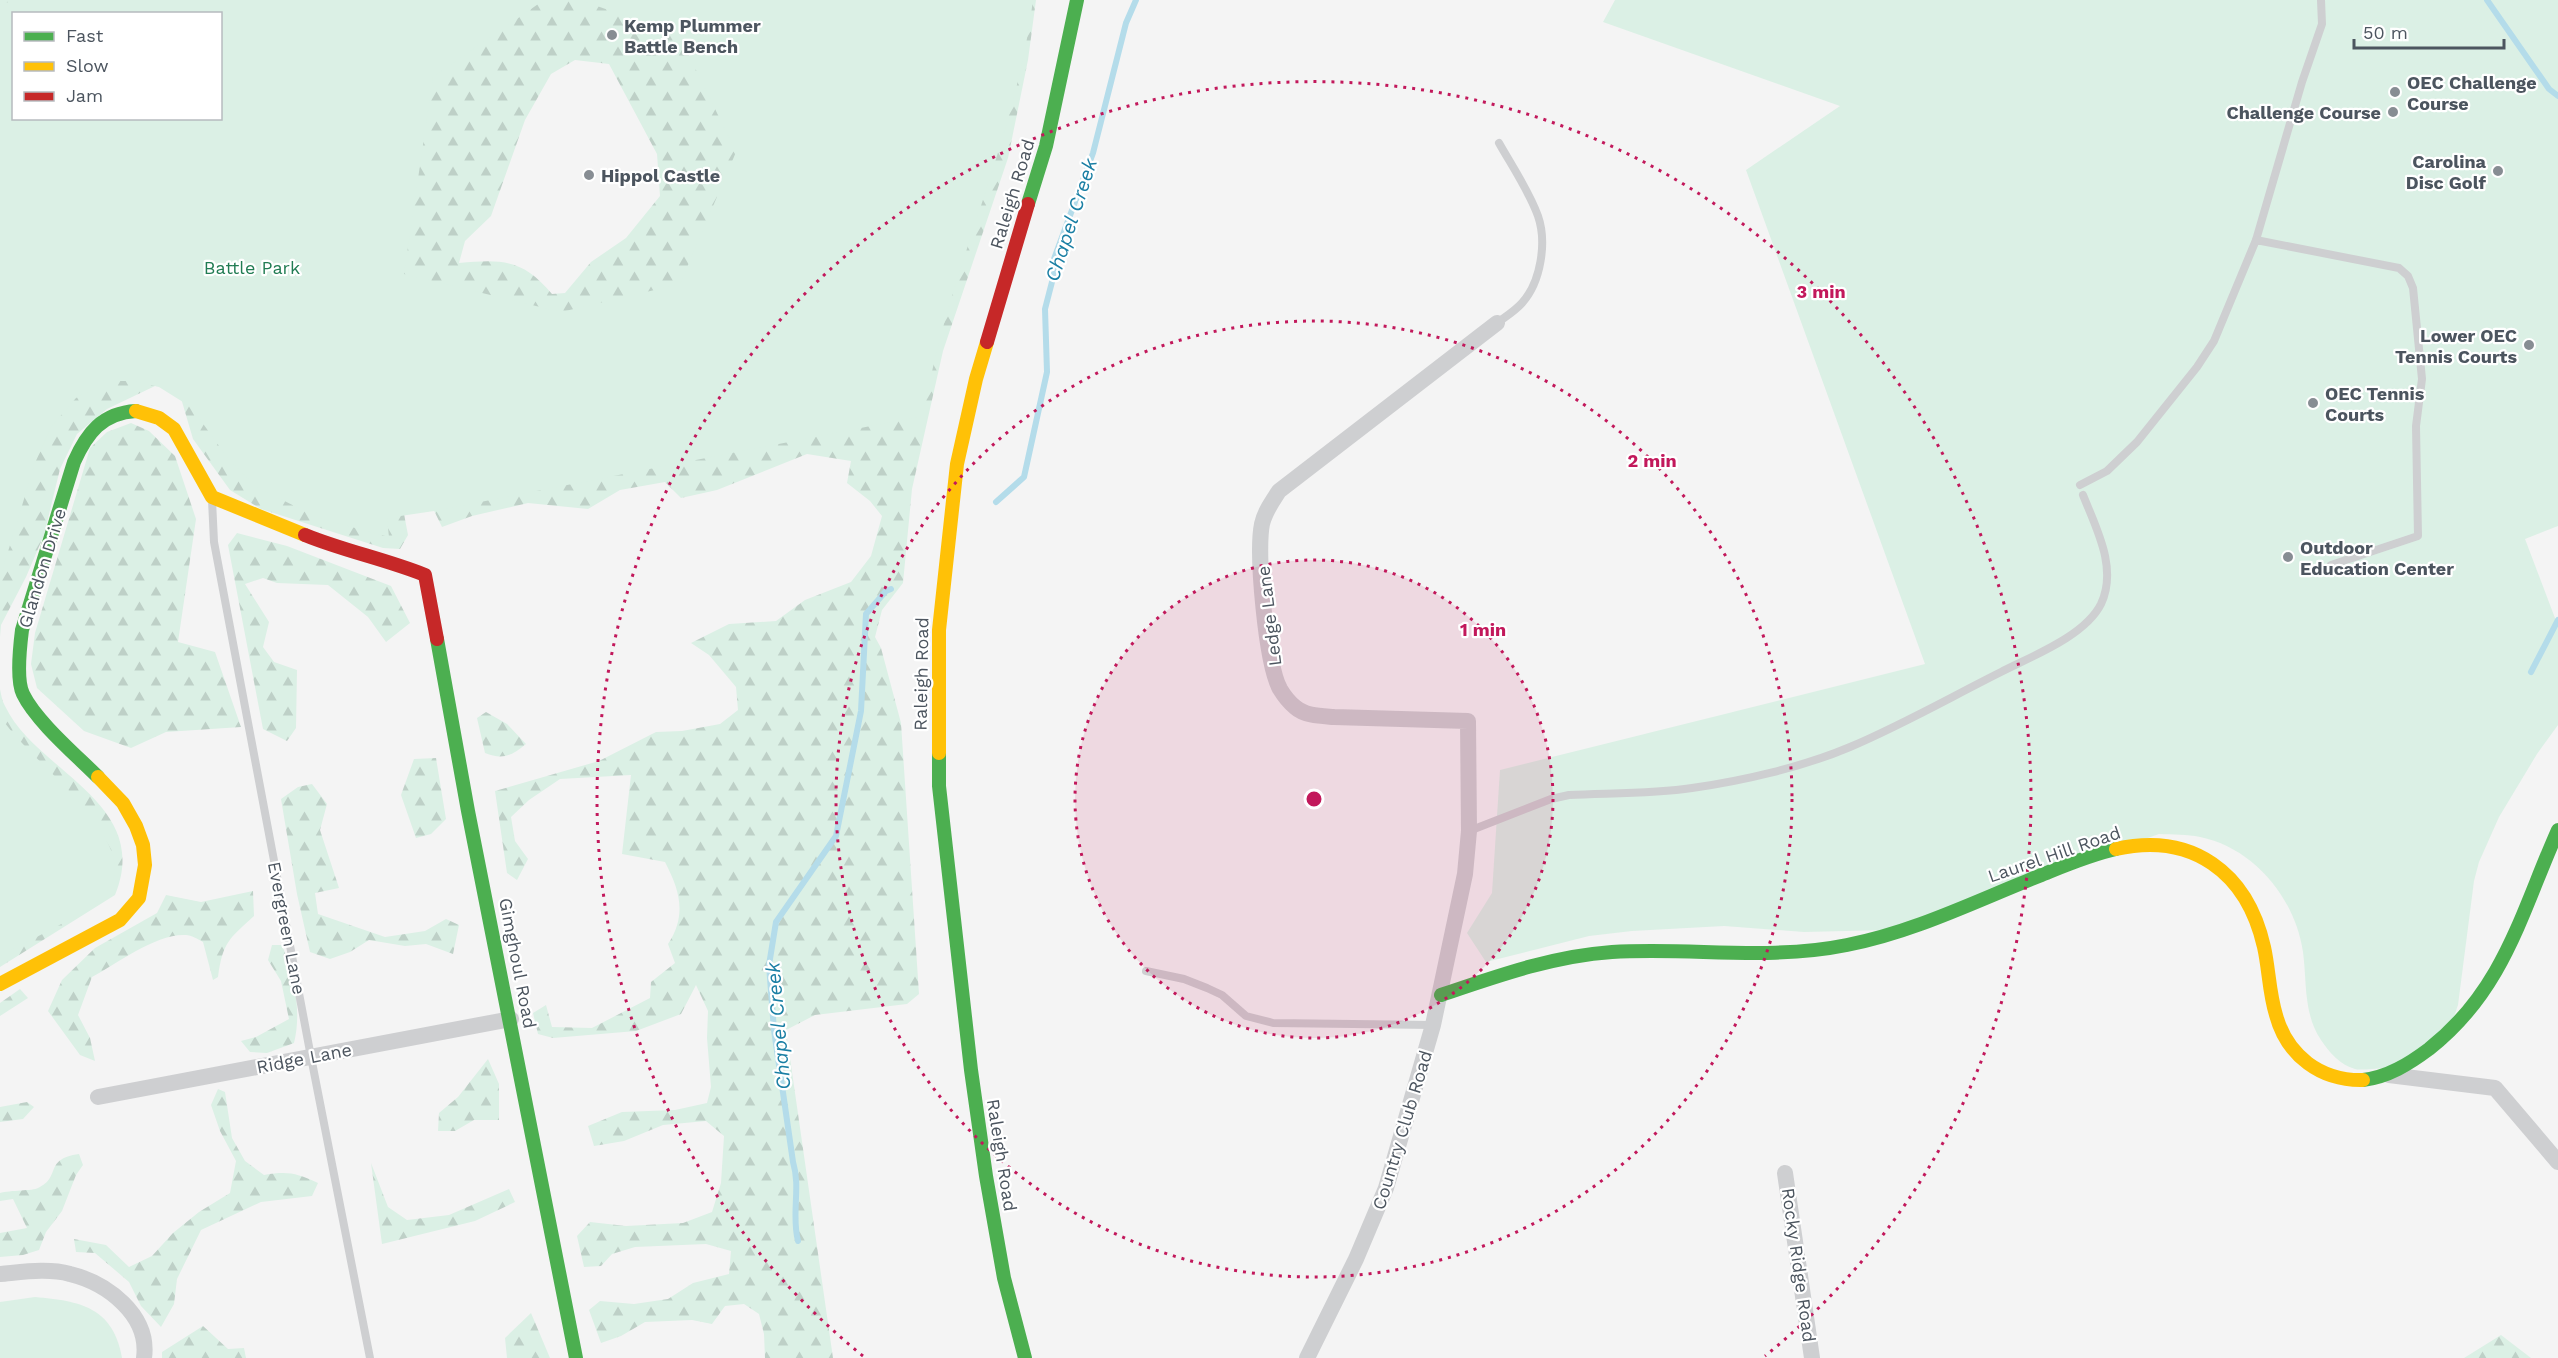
<svg xmlns="http://www.w3.org/2000/svg" width="2558" height="1358" viewBox="0 0 2558 1358" font-family="'Work Sans',sans-serif">
  <style>
    .forest { fill: url(#forest-firs); fill-rule: evenodd }
    .green { fill: #dbf0e5; fill-rule: evenodd }
    .lines { fill: none; stroke-linecap: round; stroke-linejoin: round }
    .stream { stroke: #b4dcea; stroke-width: 6 }
    .lane { stroke: #cecfd1; stroke-width: 8 }
    .street { stroke: #cecfd1; stroke-width: 16 }
    .fast { stroke: #4caf50; stroke-width: 14 }
    .slow { stroke: #ffc107; stroke-width: 14 }
    .jam { stroke: #c62828; stroke-width: 14 }
    .ring { fill: none; stroke: #c2185b; stroke-width: 3; stroke-dasharray: 3 6 }
    .poi-dot { fill: #878d93; stroke: #fff; stroke-width: 2 }
    .labels { text-anchor: middle; dominant-baseline: central; stroke-width: 4.5; stroke-linejoin: round; paint-order: stroke }
    .poi-label { font-size: 18px; font-weight: bold; fill: #4c555f; stroke: #fff; text-anchor: start }
    .street-label { font-size: 18px; fill: #4c555f; stroke: #fff }
    .park-label { font-size: 18px; fill: #217c53; stroke: #fff }
    .water-label { font-size: 20px; font-style: italic; fill: #1a7fa4; stroke: #fff }
    .centre { fill: #c2185b; stroke: #fff; stroke-width: 3 }
    .ring-label { font-size: 18px; text-anchor: middle; font-weight: bold; fill: #c2185b; stroke: #fff; stroke-width: 4.5; stroke-linejoin: round; paint-order: stroke }
  </style>
  <defs>
    <pattern id="forest-firs" width="22" height="20" patternUnits="userSpaceOnUse" patternTransform="scale(1.5)"><rect width="22" height="20" fill="#dbf0e5"/><path d="M5 1l3.5 6h-7zM16 11l3.5 6h-7z" fill="#bed0c7"/></pattern>
  </defs>
  <rect width="100%" height="100%" fill="#f4f4f4"/>
  <g class="forest">
    <path d="M0,0H1036L1028,60L1008,158L943,351L912,489L903,583L882,610L875,637L881,648L901,723L919,994L907,1004L815,1015L786,1030L833,1358H765L764,1334L759,1314L744,1304L725,1306L712,1324L692,1320L645,1322L621,1336L601,1343L589,1310L600,1301L634,1304L668,1299L693,1283L729,1274L731,1251L706,1244L635,1247L612,1254L601,1266L584,1267L577,1236L590,1222L626,1226L683,1223L712,1212L721,1183L724,1136L706,1121L663,1125L624,1141L594,1146L588,1126L622,1112L675,1110L707,1103L711,1087L707,1038L708,1011L696,985L681,1014L636,1031L553,1038L538,1034L533,1013L546,1005L552,1027L592,1028L650,998L651,982L675,963L668,944C687,915 680,891 665,862L622,854L631,775L560,779L529,800L511,817L515,841L528,859L517,880L507,873L495,791L599,761L656,732L682,731L720,724L738,710L736,687L709,655L691,643L729,624L776,621L805,600L851,582L871,556L882,516L870,501L847,483L851,461L807,454L717,490L681,498L665,482L620,490L588,509L528,503L472,516L442,527L422,486L395,466L408,535L400,549L383,548L261,509L230,490L193,439L178,388L155,386L107,409L77,434L60,469L44,535L26,577L1,625L0,637ZM14,14H220V118H14ZM575,60L609,64L657,154L660,196L626,238L591,262L565,293L552,294C523,259 502,259 459,263L465,241L491,216L525,120L551,74Z"/>
    <polygon points="131,423 149,431 175,456 196,519 178,642 215,652 241,727 166,732 131,748 84,731 37,688 31,664 35,633 90,448 107,432"/>
    <polygon points="237,533 287,546 391,586 410,623 386,642 368,617 328,585 277,583 263,578 245,584 269,622 263,647 274,662 297,670 296,728 287,741 263,729 228,545"/>
    <path d="M0,689C1,694 2,701 5,706C36,772 153,802 115,895L0,967Z"/>
    <path d="M486,712L507,724L526,744C512,756 502,760 485,753L477,718Z"/>
    <polygon points="436,758 446,819 431,834 416,838 401,795 414,759"/>
    <polygon points="312,784 327,804 320,830 339,888 315,893 318,914 385,937 425,931 446,919 459,925 453,954 426,944 405,946 369,940 350,952 330,959 310,952 297,894 281,799 298,787"/>
    <path d="M253,891L254,916C228,940 223,942 218,977L213,980L203,942C198,939 191,935 186,935C157,933 116,964 92,977L78,1015L90,1038L95,1061L80,1055L48,1011L62,980L95,948L157,913L166,895L201,902Z"/>
    <path d="M272,945H282C294,975 302,1011 294,1043L267,1053L250,1052L241,1041L256,1037L289,1019L281,981L268,960Z"/>
    <polygon points="20,989 28,998 0,1016 0,1003"/>
    <polygon points="488,1059 499,1084 499,1120 474,1120 455,1131 438,1131 439,1113 458,1097"/>
    <path d="M218,1089L225,1092L232,1138L245,1161L264,1175C288,1171 296,1173 318,1183L312,1196L261,1202L201,1230L177,1279L174,1304L161,1327L141,1306L129,1282L95,1253L76,1252L74,1239L106,1245L129,1267L152,1256L173,1233L199,1212L230,1193L236,1161L220,1131L211,1105Z"/>
    <polygon points="27,1102 34,1107 23,1119 0,1122 0,1107"/>
    <path d="M79,1154L83,1165L76,1175L62,1211L46,1232L39,1250L23,1255L0,1257V1233L27,1228L13,1199L0,1201V1193C10,1190 33,1191 38,1188C62,1177 43,1159 79,1154Z"/>
    <polygon points="371,1163 388,1207 407,1220 449,1215 509,1189 515,1202 475,1221 382,1244"/>
    <polygon points="531,1313 550,1358 507,1358 505,1338"/>
    <polygon points="203,1326 228,1349 244,1348 246,1358 162,1358 162,1352"/>
    <polygon points="2501,1335 2531,1358 2464,1358"/>
  </g>
  <g class="green">
    <path d="M14,0H544L433,77L404,274L561,312L680,284L736,152L679,35L580,0H1033C1019,114 972,221 942,331C934,359 929,388 922,416L434,511L387,518L389,537L318,518L255,486L227,457L191,407L159,387L135,381H116L95,388L76,398L51,427L35,463L0,578V5ZM14,14H220V118H14Z"/>
    <path d="M1615,0H2558V526L2525,539L2558,626V725L2537,754L2499,817L2479,862L2474,881L2458,1005C2456,1010 2455,1017 2451,1021C2446,1028 2410,1061 2404,1064C2397,1067 2361,1071 2355,1069C2340,1065 2329,1052 2321,1040C2303,1013 2307,982 2303,952C2295,898 2254,848 2200,837C2187,834 2173,835 2159,834L1888,930L1804,932L1724,926L1632,931L1589,936L1486,962L1484,959L1467,933L1492,893L1500,770L1925,664L1746,170L1840,106L1603,22Z"/>
    <path d="M0,715C21,756 155,845 103,896C81,917 29,940 0,956Z"/>
    <path d="M35,1297C80,1301 113,1307 122,1358H0V1302Z"/>
  </g>
  <g class="lines">
    <g class="stream">
      <polyline points="2487,0 2549,89 2558,96"/>
      <polyline points="996,502 1024,477 1047,372 1045,309 1053,278 1054,259 1093,153 1126,23 1136,0"/>
      <polyline points="2531,672 2558,620"/>
      <path d="M798,1241C791,1215 801,1188 793,1162L774,1030L769,965L776,922L836,836L861,711L866,614L886,591L891,589"/>
    </g>
    <g class="lane">
      <polyline points="2256,240 2302,82 2322,24 2321,0"/>
      <path d="M1497,323C1505,317 1515,311 1522,303C1541,282 1547,242 1538,216C1529,191 1512,166 1499,143"/>
      <polyline points="2080,485 2107,471 2137,442 2197,367 2214,341 2256,240 2399,268 2408,276 2413,288 2422,379 2416,426 2418,536 2331,565"/>
      <polyline points="212,500 214,542 311,1057 370,1358"/>
      <path d="M1469,831L1551,799L1569,795C1609,793 1652,794 1692,788C1742,781 1803,767 1850,747C1902,725 1951,697 2001,672C2032,656 2085,636 2101,604C2118,568 2096,528 2083,495"/>
      <polyline points="1146,971 1184,979 1207,988 1222,995 1246,1016 1273,1023 1433,1025"/>
    </g>
    <g class="street">
      <polyline points="2389,1075 2495,1088 2558,1162"/>
      <polyline points="98,1097 511,1019"/>
      <polyline points="1785,1173 1812,1358"/>
      <path d="M0,1274C23,1272 48,1268 70,1274C107,1283 150,1315 144,1358"/>
      <path d="M1307,1358L1356,1259L1386,1188L1433,1025L1465,874L1469,831L1468,721L1334,717C1321,716 1305,716 1295,707C1290,703 1283,694 1280,689C1266,664 1256,553 1262,524C1265,511 1272,502 1279,491L1497,323"/>
    </g>
    <g class="fast">
      <polyline points="1028,204 1046,146 1077,0"/>
      <polyline points="437,639 468,811 576,1358"/>
      <polyline points="939,753 939,786 971,1070 986,1176 1004,1278 1025,1358"/>
      <path d="M98,777C76,755 36,721 23,694C16,680 20,646 22,630L74,462C87,433 102,413 136,411"/>
      <path d="M1441,995C1497,976 1553,956 1612,952C1691,947 1769,961 1847,945C1914,932 1976,901 2039,876C2064,866 2089,855 2116,849"/>
      <path d="M2363,1080C2388,1077 2409,1064 2429,1049C2504,990 2521,913 2558,830"/>
    </g>
    <g class="slow">
      <polyline points="136,411 159,418 174,429 212,497 305,535"/>
      <polyline points="939,753 939,630 957,464 976,379 987,342"/>
      <path d="M2116,849C2192,832 2247,872 2264,947C2269,969 2269,993 2276,1015C2287,1056 2321,1081 2363,1080"/>
      <polyline points="0,984 120,920 139,898 145,865 143,845 136,826 123,803 98,777"/>
    </g>
    <g class="jam">
      <polyline points="987,342 1028,204"/>
      <path d="M305,535C344,551 385,559 425,575L437,639"/>
    </g>
  </g>
  <circle cx="1314" cy="799" r="239" fill="#c2185b" fill-opacity=".12"/>
  <g class="ring">
    <circle cx="1314" cy="799" r="239"/>
    <circle cx="1314" cy="799" r="478"/>
    <path d="M863 1356A717 717 0 1 1 1765 1356"/>
  </g>
  <g class="poi-dot">
    <circle cx="612" cy="35" r="6"/>
    <circle cx="2395" cy="92" r="6"/>
    <circle cx="2393" cy="112" r="6"/>
    <circle cx="2498" cy="171" r="6"/>
    <circle cx="589" cy="175" r="6"/>
    <circle cx="2529" cy="345" r="6"/>
    <circle cx="2313" cy="403" r="6"/>
    <circle cx="2288" cy="557" r="6"/>
  </g>
  <g class="labels">
    <g class="poi-label">
      <text x="624" y="25">Kemp Plummer<tspan x="624" dy="21">Battle Bench</tspan></text>
      <text x="2407" y="82">OEC Challenge<tspan x="2407" dy="21">Course</tspan></text>
      <text x="2381" y="112" text-anchor="end">Challenge Course</text>
      <text x="2486" y="161" text-anchor="end">Carolina<tspan x="2486" dy="21">Disc Golf</tspan></text>
      <text x="601" y="175">Hippol Castle</text>
      <text x="2517" y="335" text-anchor="end">Lower OEC<tspan x="2517" dy="21">Tennis Courts</tspan></text>
      <text x="2325" y="393">OEC Tennis<tspan x="2325" dy="21">Courts</tspan></text>
      <text x="2300" y="547">Outdoor<tspan x="2300" dy="21">Education Center</tspan></text>
    </g>
    <g class="street-label">
      <text transform="translate(1012 194) rotate(-73)">Raleigh Road</text>
      <text transform="translate(42 568) rotate(-73)">Glandon Drive</text>
      <text transform="translate(1269 616) rotate(-97)">Ledge Lane</text>
      <text transform="translate(921 674) rotate(-89)">Raleigh Road</text>
      <text transform="translate(2054 854) rotate(-19)">Laurel Hill Road</text>
      <text transform="translate(287 928) rotate(79)">Evergreen Lane</text>
      <text transform="translate(518 963) rotate(79)">Gimghoul Road</text>
      <text transform="translate(304 1058) rotate(-11)">Ridge Lane</text>
      <text transform="translate(1402 1130) rotate(-73)">Country Club Road</text>
      <text transform="translate(1002 1155) rotate(81)">Raleigh Road</text>
      <text transform="translate(1799 1265) rotate(82)">Rocky Ridge Road</text>
    </g>
    <g class="park-label">
      <text x="252" y="267">Battle Park</text>
    </g>
    <g class="water-label">
      <text transform="translate(1071 220) rotate(-72)">Chapel Creek</text>
      <text transform="translate(778 1026) rotate(-95)">Chapel Creek</text>
    </g>
  </g>
  <circle cx="1314" cy="799" r="9" class="centre"/>
  <g class="ring-label">
    <text x="1821" y="298">3 min</text>
    <text x="1652" y="467">2 min</text>
    <text x="1483" y="636">1 min</text>
  </g>
  <rect x="12" y="12" width="210" height="108" fill="#ffffff" stroke="#b7bbbf" stroke-width="1.5"/>
  <rect x="24" y="32" width="30" height="9" fill="#4caf50" stroke="#b7bbbf" stroke-width="1.5"/>
  <text x="66" y="42" font-size="18" fill="#4c555f">Fast</text>
  <rect x="24" y="62" width="30" height="9" fill="#ffc107" stroke="#b7bbbf" stroke-width="1.5"/>
  <text x="66" y="72" font-size="18" fill="#4c555f">Slow</text>
  <rect x="24" y="92" width="30" height="9" fill="#c62828" stroke="#b7bbbf" stroke-width="1.5"/>
  <text x="66" y="102" font-size="18" fill="#4c555f">Jam</text>
  <path d="M2354 39v9h150v-9" fill="none" stroke="#4c555f" stroke-width="3"/>
  <text x="2363" y="39" font-size="18" fill="#4c555f" stroke="#ffffff" stroke-width="4.5" paint-order="stroke">50 m</text>
</svg>
